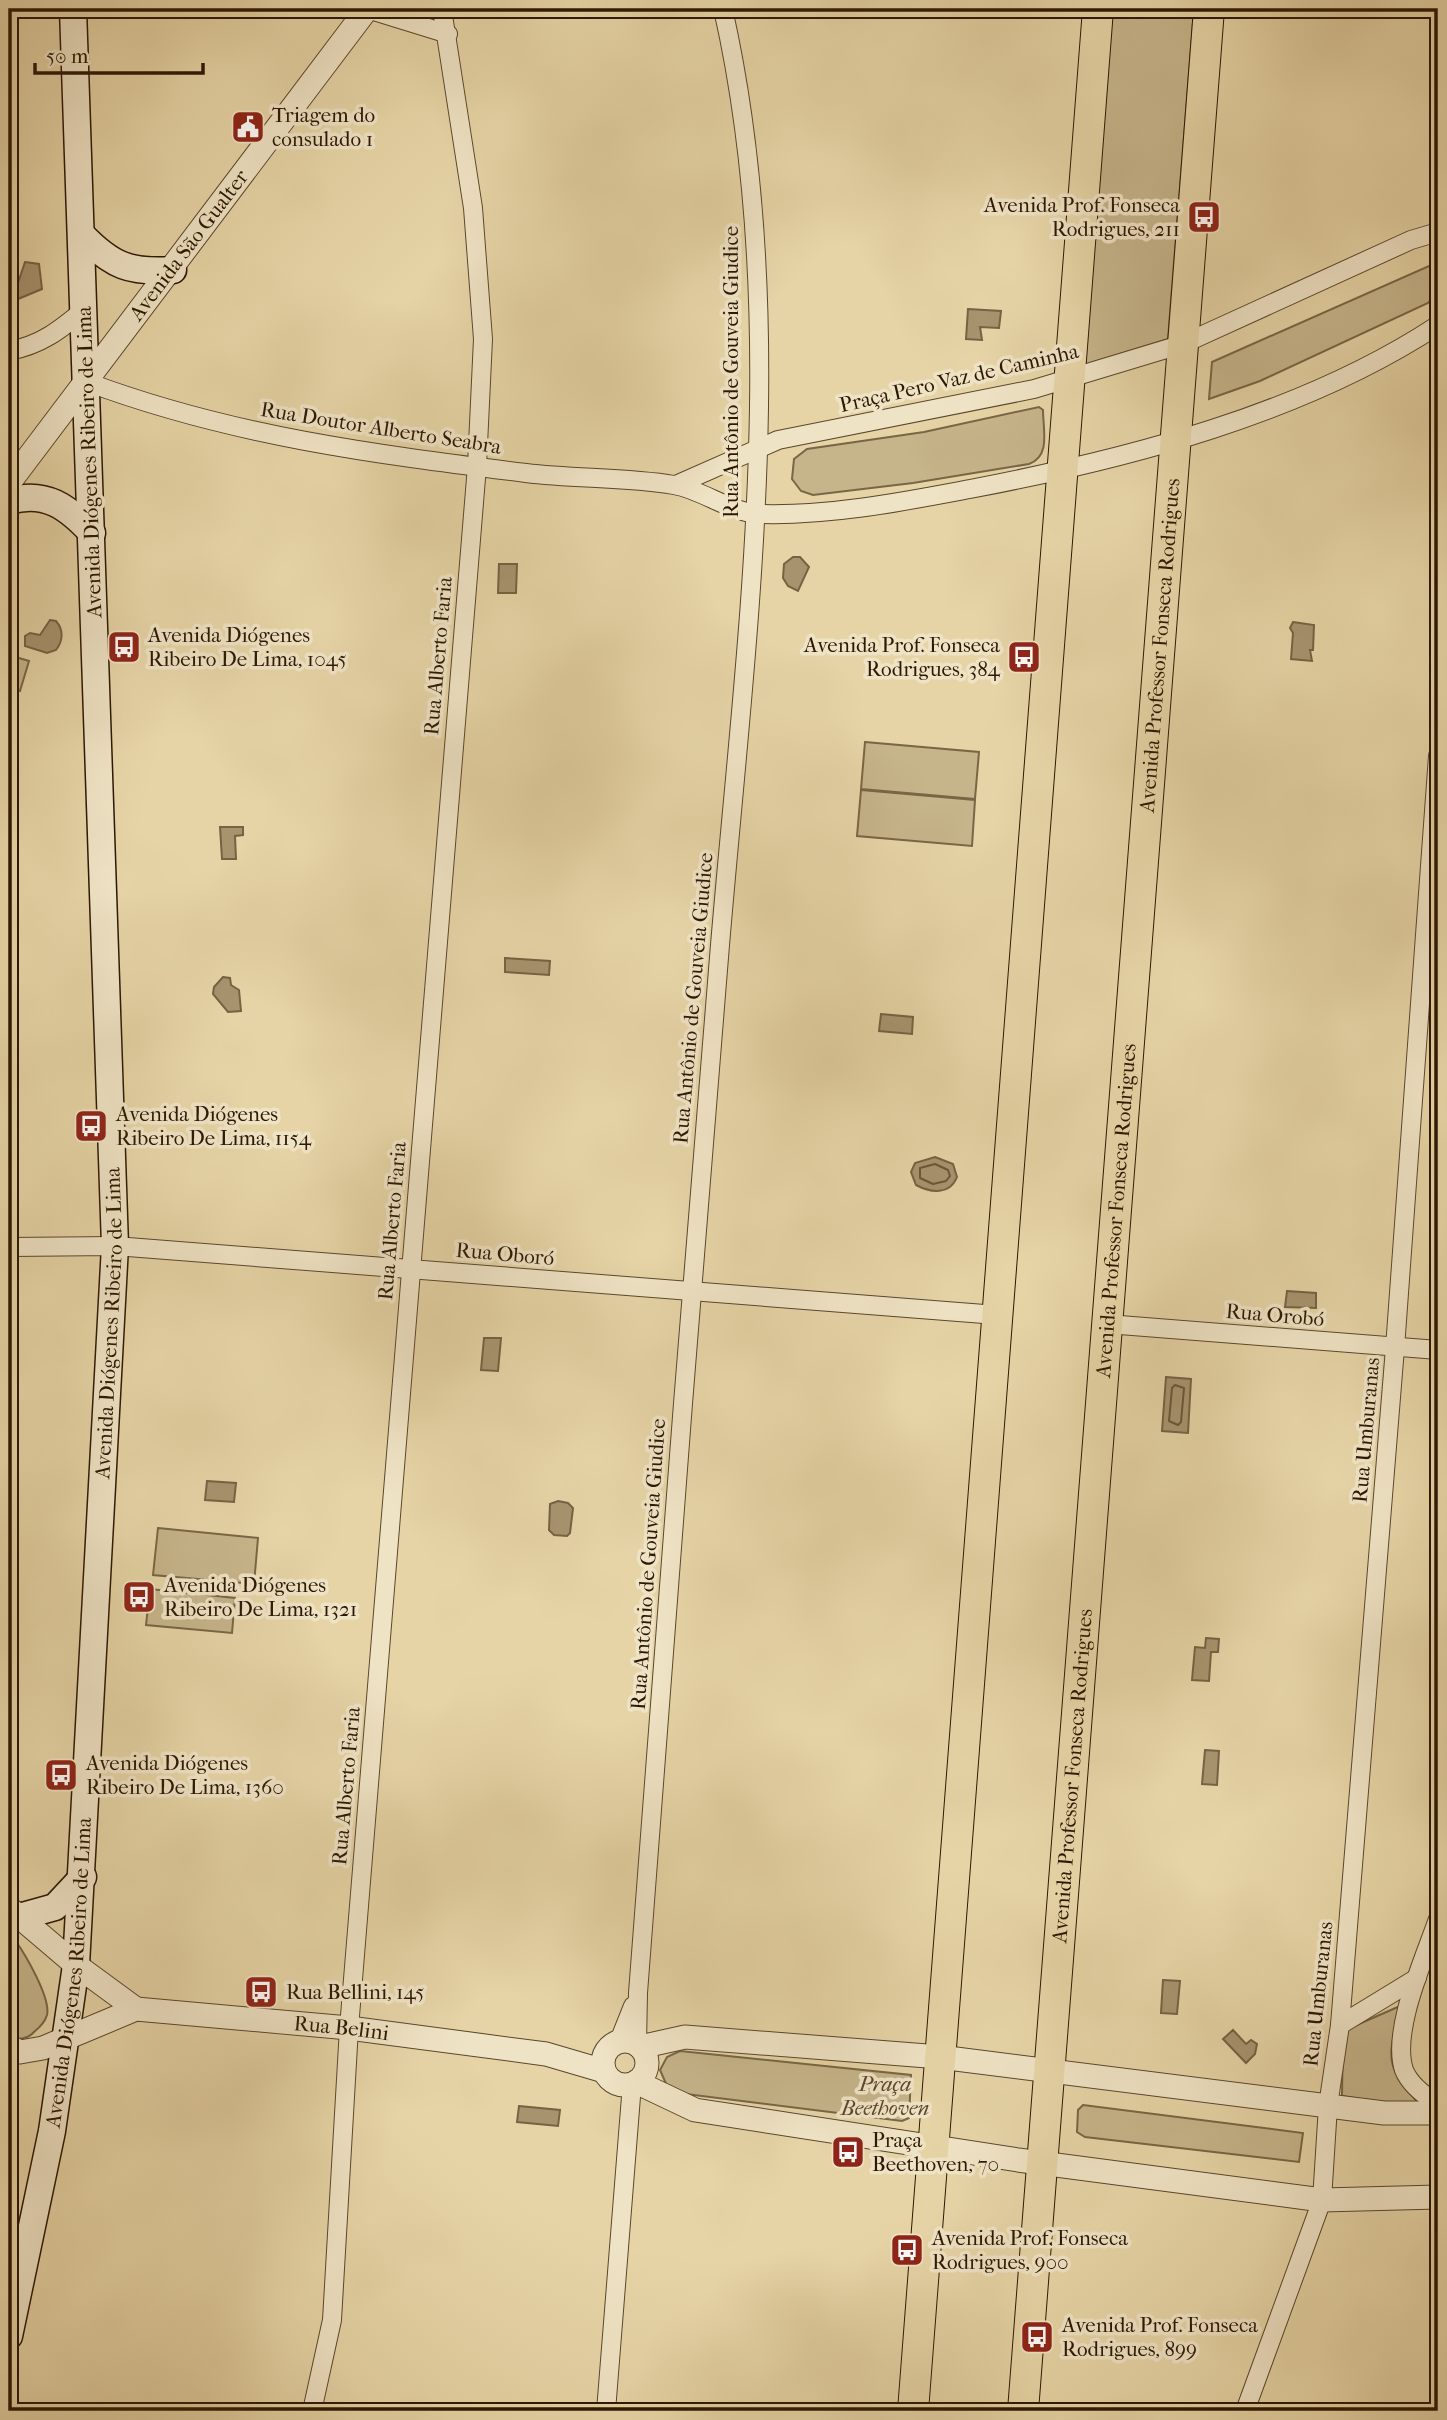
<svg xmlns="http://www.w3.org/2000/svg" width="1447" height="2420" viewBox="0 0 1447 2420" font-family="'IM FELL French Canon',serif">
  <style>
    .green { fill: #c6b48a; stroke: #796646; stroke-width: 2 }
    .water { fill: #a7946f; stroke: #766244; stroke-width: 2 }
    .lines { fill: none; stroke-linecap: round; stroke-linejoin: round }
    .shore { stroke: #6a5639; stroke-width: 2 }
    .minor-casing { stroke: #5a472c; stroke-width: 20 }
    .tertiary-casing { stroke: #5a472c; stroke-width: 25 }
    .secondary-casing { stroke: #2c1803; stroke-width: 29 }
    .trunk-casing { stroke: #2c1803; stroke-width: 32 }
    .minor { stroke: #efe3c5; stroke-width: 18 }
    .tertiary { stroke: #efe3c5; stroke-width: 23 }
    .secondary { stroke: #efe3c5; stroke-width: 26 }
    .trunk { stroke: #e6d4a6; stroke-width: 30 }
    .labels { text-anchor: middle; dominant-baseline: central; stroke-width: 7; stroke-linejoin: round; paint-order: stroke }
    .poi-label { font-size: 21px; fill: #2c1803; stroke: #efe3c5; text-anchor: start }
    .street-label { font-size: 21px; fill: #2c1803; stroke: #efe3c5 }
    .park-label { font-size: 21px; font-style: italic; fill: #5a472c; stroke: #efe3c5 }
  </style>
  <rect width="100%" height="100%" fill="#e6d4a6"/>
  <filter id="stains"><feTurbulence type="fractalNoise" baseFrequency=".00286" numOctaves="4"/><feColorMatrix values="0 0 0 0 .2 0 0 0 0 .09 0 0 0 0 .02 0 0 0 .5 -.17"/></filter>
  <radialGradient id="worn" r=".72"><stop offset=".6" stop-color="#630" stop-opacity="0"/><stop offset="1" stop-color="#630" stop-opacity=".3"/></radialGradient>
  <g class="green">
    <polygon points="1111,9 1194,9 1168,339 1084,365"/>
    <polygon points="1438,262 1438,292 1428,303 1260,381 1209,399 1212,362"/>
    <path d="M1039,407L1043,410C1043,430 1051,456 1029,464L913,483L813,495L801,491L792,479L794,459L807,449L924,432Z"/>
    <polygon points="9,655 29,661 20,691 9,687"/>
    <polygon points="865,742 979,752 975,799 861,789"/>
    <polygon points="861,790 975,800 972,846 857,836"/>
    <polygon points="158,1528 258,1538 254,1584 153,1575"/>
    <polygon points="150,1589 235,1598 232,1633 146,1625"/>
    <path d="M9,1940H15C25,1954 51,1998 47,2015C45,2022 39,2028 34,2032C28,2039 17,2040 9,2038Z"/>
    <path d="M1400,2006C1387,2065 1384,2063 1424,2110L1342,2096L1343,2031Z"/>
    <polygon points="680,2051 911,2075 909,2118 902,2121 678,2093 667,2086 660,2070 667,2057"/>
    <polygon points="1083,2105 1303,2133 1299,2162 1085,2137 1077,2132 1078,2110"/>
  </g>
  <g class="water">
    <polygon points="25,262 39,264 42,289 18,299 16,289"/>
    <polygon points="968,309 1001,311 999,328 980,327 982,340 966,339"/>
    <polygon points="793,557 800,557 809,567 798,591 788,586 783,578 784,564"/>
    <polygon points="499,564 517,564 516,593 498,593"/>
    <path d="M50,620L56,621C64,630 63,641 56,650L47,653L25,646V636L30,633L40,635Z"/>
    <polygon points="1293,622 1314,625 1313,650 1310,650 1312,661 1291,659 1293,633 1290,628"/>
    <polygon points="220,827 243,827 243,835 235,836 236,859 222,859"/>
    <polygon points="505,958 550,961 549,975 505,972"/>
    <polygon points="223,977 230,978 231,985 239,990 241,1011 228,1012 213,994 214,987"/>
    <polygon points="881,1014 913,1017 912,1034 879,1031"/>
    <path d="M935,1157L953,1164L957,1177C950,1195 931,1193 916,1185L911,1172L915,1163Z"/>
    <polygon points="1287,1291 1316,1293 1316,1308 1285,1307"/>
    <polygon points="484,1338 501,1338 498,1371 481,1370"/>
    <polygon points="1166,1377 1191,1379 1188,1433 1162,1431"/>
    <polygon points="207,1481 236,1483 234,1502 205,1500"/>
    <polygon points="558,1501 568,1503 573,1508 570,1533 567,1536 554,1535 549,1530 550,1504"/>
    <polygon points="1206,1638 1219,1639 1218,1652 1211,1652 1209,1681 1192,1680 1195,1647 1205,1648"/>
    <polygon points="1205,1750 1219,1751 1217,1785 1202,1784"/>
    <polygon points="1163,1980 1180,1981 1177,2014 1161,2013"/>
    <polygon points="1233,2030 1246,2044 1251,2040 1257,2044 1255,2054 1246,2063 1223,2039"/>
    <polygon points="519,2106 560,2110 558,2126 517,2122"/>
  </g>
  <g class="lines">
    <g class="shore">
      <polygon points="935,1164 948,1170 950,1176 946,1181 933,1184 920,1178 920,1168"/>
      <polygon points="1175,1385 1184,1388 1181,1422 1178,1425 1169,1421 1172,1388"/>
    </g>
    <defs>
      <g id="minor">
        <polyline points="367,9 448,34"/>
        <path d="M9,351C41,345 60,330 85,309"/>
        <path d="M87,382C232,436 373,454 526,473C575,479 625,477 674,485C703,490 731,513 760,514C830,516 901,502 970,489C1127,459 1303,414 1438,325"/>
        <polyline points="676,485 778,440 1034,389 1183,344 1411,240 1438,232"/>
        <polyline points="9,1247 115,1246 997,1315"/>
        <polyline points="1107,1324 1438,1350"/>
        <path d="M1438,1919C1425,1957 1391,2031 1404,2070C1410,2085 1425,2096 1438,2104"/>
        <polyline points="1340,2025 1417,1978"/>
        <polyline points="619,2041 633,2006"/>
        <path d="M637,2045L638,1993C664,1644 691,1294 720,945C746,635 792,316 723,9"/>
        <polyline points="312,2411 332,2320 349,2028 477,466 483,339 473,208 442,9"/>
        <polyline points="606,2411 632,2084"/>
        <polyline points="1245,2411 1322,2200 1328,2106 1340,2025 1395,1348 1438,756"/>
      </g>
      <g id="tertiary">
        <path id="s1" d="M9,483L367,9"/>
        <polyline points="9,1908 76,1965 136,2009"/>
        <circle cx="625" cy="2063" r="22"/>
        <path id="s2" d="M9,2046L20,2052L43,2048L136,2009L349,2028L546,2054L604,2071"/>
        <polyline points="640,2047 685,2037 940,2057 1384,2113 1438,2113"/>
        <polyline points="636,2082 695,2110 1018,2160 1322,2200 1438,2197"/>
      </g>
      <g id="secondary">
        <path d="M82,235C112,266 130,273 173,270"/>
        <path d="M9,501C45,490 68,507 92,533"/>
        <polyline points="19,1917 55,1907 83,1877"/>
        <path id="s3" d="M9,2336L52,2131L76,1965L115,1246L73,9"/>
      </g>
      <g id="trunk">
        <polyline points="913,2411 1098,9"/>
        <path id="s4" d="M1023,2411L1209,9"/>
      </g>
    </defs>
    <use href="#minor" class="minor-casing"/>
    <use href="#tertiary" class="tertiary-casing"/>
    <use href="#secondary" class="secondary-casing"/>
    <use href="#trunk" class="trunk-casing"/>
    <use href="#minor" class="minor"/>
    <use href="#tertiary" class="tertiary"/>
    <use href="#secondary" class="secondary"/>
    <use href="#trunk" class="trunk"/>
  </g>
  <defs>
    <symbol id="civic-square" viewBox="-11 -11 22 22"><rect x="-9" y="-9" width="18" height="18" rx="4" fill="#8f2418" stroke="#efe3c5"/><path d="M-.6-6.5H3V-4.5H.6V-3L4-1V1h2V6H-6V1h2V-1L-.6-3ZM-1.2 2.5V6h2.4V2.5Z" fill="#fff"/></symbol>
    <symbol id="bus-square" viewBox="-11 -11 22 22"><rect x="-9" y="-9" width="18" height="18" rx="4" fill="#8f2418" stroke="#efe3c5"/><path d="M-5-6H5V4H4V6H2V4H-2V6H-4V4H-5ZM-3.5-4V0h7V-4ZM-3.5 1.2v1.5H-2V1.2ZM2 1.2v1.5H3.5V1.2Z" fill="#fff"/></symbol>
  </defs>
  <g fill-rule="evenodd">
    <use href="#civic-square" x="229" y="108" width="38" height="38"/>
    <use href="#bus-square" x="1185" y="198" width="38" height="38"/>
    <use href="#bus-square" x="105" y="628" width="38" height="38"/>
    <use href="#bus-square" x="1005" y="638" width="38" height="38"/>
    <use href="#bus-square" x="72" y="1107" width="38" height="38"/>
    <use href="#bus-square" x="120" y="1578" width="38" height="38"/>
    <use href="#bus-square" x="42" y="1756" width="38" height="38"/>
    <use href="#bus-square" x="242" y="1973" width="38" height="38"/>
    <use href="#bus-square" x="829" y="2133" width="38" height="38"/>
    <use href="#bus-square" x="888" y="2231" width="38" height="38"/>
    <use href="#bus-square" x="1018" y="2318" width="38" height="38"/>
  </g>
  <g class="labels">
    <g class="poi-label">
      <text x="272" y="115">Triagem do<tspan x="272" dy="24">consulado 1</tspan></text>
      <text x="1180" y="205" text-anchor="end">Avenida Prof. Fonseca<tspan x="1180" dy="24">Rodrigues, 211</tspan></text>
      <text x="148" y="635">Avenida Diógenes<tspan x="148" dy="24">Ribeiro De Lima, 1045</tspan></text>
      <text x="1000" y="645" text-anchor="end">Avenida Prof. Fonseca<tspan x="1000" dy="24">Rodrigues, 384</tspan></text>
      <text x="116" y="1114">Avenida Diógenes<tspan x="116" dy="24">Ribeiro De Lima, 1154</tspan></text>
      <text x="164" y="1585">Avenida Diógenes<tspan x="164" dy="24">Ribeiro De Lima, 1321</tspan></text>
      <text x="86" y="1763">Avenida Diógenes<tspan x="86" dy="24">Ribeiro De Lima, 1360</tspan></text>
      <text x="286" y="1992">Rua Bellini, 145</text>
      <text x="872" y="2140">Praça<tspan x="872" dy="24">Beethoven, 70</tspan></text>
      <text x="932" y="2238">Avenida Prof. Fonseca<tspan x="932" dy="24">Rodrigues, 900</tspan></text>
      <text x="1062" y="2325">Avenida Prof. Fonseca<tspan x="1062" dy="24">Rodrigues, 899</tspan></text>
    </g>
    <g class="street-label">
      <text stroke="none"><textPath href="#s1" startOffset="298">Avenida São Gualter</textPath></text>
      <text transform="translate(731 372) rotate(-90)">Rua Antônio de Gouveia Giudice</text>
      <text transform="translate(959 378) rotate(-13)">Praça Pero Vaz de Caminha</text>
      <text transform="translate(381 428) rotate(9)">Rua Doutor Alberto Seabra</text>
      <text transform="translate(89 462) rotate(-92)">Avenida Diógenes Ribeiro de Lima</text>
      <text stroke="none"><textPath href="#s4" startOffset="1771">Avenida Professor Fonseca Rodrigues</textPath></text>
      <text transform="translate(438 656) rotate(-85)">Rua Alberto Faria</text>
      <text transform="translate(693 998) rotate(-85)">Rua Antônio de Gouveia Giudice</text>
      <text stroke="none"><textPath href="#s4" startOffset="1204">Avenida Professor Fonseca Rodrigues</textPath></text>
      <text transform="translate(392 1221) rotate(-85)">Rua Alberto Faria</text>
      <text transform="translate(505 1254) rotate(5)">Rua Oboró</text>
      <text transform="translate(1275 1315) rotate(5)">Rua Orobó</text>
      <text stroke="none"><textPath href="#s3" startOffset="1020">Avenida Diógenes Ribeiro de Lima</textPath></text>
      <text transform="translate(1366 1430) rotate(-85)">Rua Umburanas</text>
      <text transform="translate(648 1564) rotate(-86)">Rua Antônio de Gouveia Giudice</text>
      <text stroke="none"><textPath href="#s4" startOffset="637">Avenida Professor Fonseca Rodrigues</textPath></text>
      <text transform="translate(346 1786) rotate(-85)">Rua Alberto Faria</text>
      <text stroke="none"><textPath href="#s3" startOffset="369">Avenida Diógenes Ribeiro de Lima</textPath></text>
      <text transform="translate(1318 1994) rotate(-84)">Rua Umburanas</text>
      <text stroke="none"><textPath href="#s2" startOffset="343">Rua Belini</textPath></text>
    </g>
    <g class="park-label">
      <text x="885" y="2084">Praça<tspan x="885" dy="24">Beethoven</tspan></text>
    </g>
  </g>
  <rect width="1447" height="2420" fill="none" stroke="#e6d4a6" stroke-width="35"/>
  <rect x="10" y="10" width="1426" height="2399" fill="none" stroke="#2c1803" stroke-width="3.5"/>
  <rect x="18" y="18" width="1412" height="2385" fill="none" stroke="#2c1803" stroke-width="2"/>
  <path d="M35 63v10h168v-10" fill="none" stroke="#2c1803" stroke-width="3.5"/>
  <text x="46" y="63" font-size="21" fill="#2c1803" stroke="#efe3c5" stroke-width="5" paint-order="stroke">50 m</text>
  <rect width="100%" height="100%" filter="url(#stains)"/>
  <rect width="100%" height="100%" fill="url(#worn)"/>
</svg>
